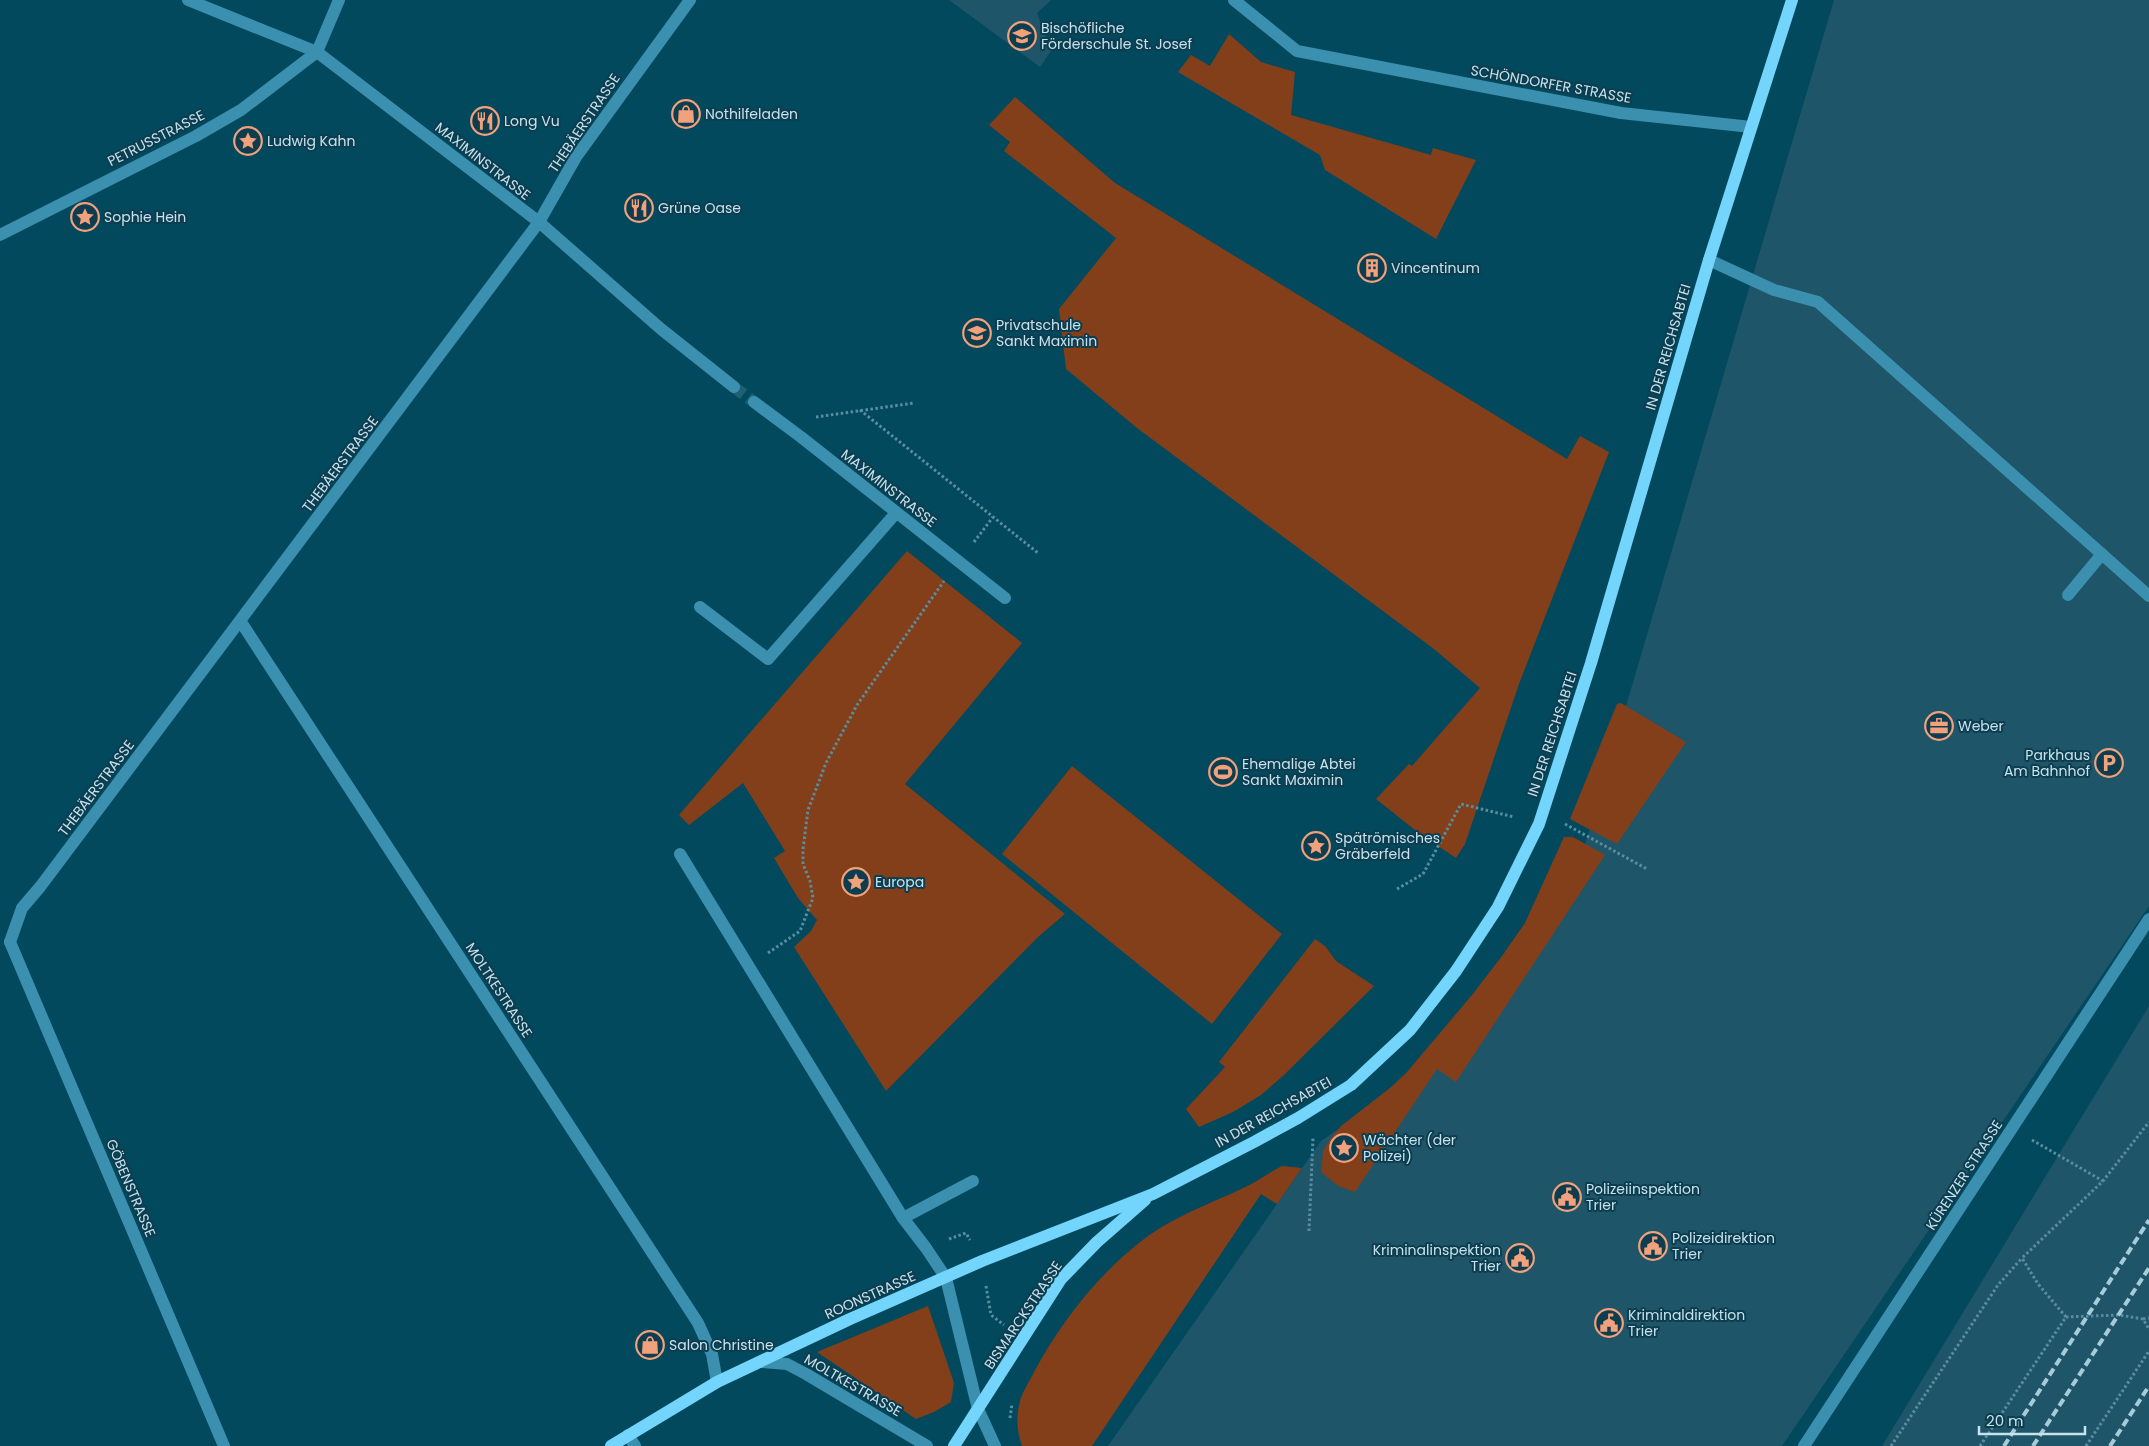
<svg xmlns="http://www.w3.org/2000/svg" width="2149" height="1446" viewBox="0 0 2149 1446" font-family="Poppins,sans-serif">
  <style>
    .built { fill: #1e5569 }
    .green { fill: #823f1a }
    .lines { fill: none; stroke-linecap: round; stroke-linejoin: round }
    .minor-tunnel { stroke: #1f6074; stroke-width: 12; stroke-dasharray: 12 6; stroke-linecap: butt }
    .path { stroke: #5a8e9f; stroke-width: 3; stroke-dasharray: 2.5 2.5; stroke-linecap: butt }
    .minor { stroke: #3b90b0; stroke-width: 12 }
    .major { stroke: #74d5fc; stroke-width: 12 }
    .rail { stroke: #a7cbd9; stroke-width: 4; stroke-dasharray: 8 4; stroke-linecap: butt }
    .labels { text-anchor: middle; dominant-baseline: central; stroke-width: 4; stroke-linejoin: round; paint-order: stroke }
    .poi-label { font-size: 14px; fill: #c5e3ef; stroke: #0d3d4e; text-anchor: start }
    .street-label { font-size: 14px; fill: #c5e3ef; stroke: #0d3d4e }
  </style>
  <rect width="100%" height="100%" fill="#02495e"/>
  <g class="built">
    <polygon points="949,0 1051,0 1037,13 1051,51 1040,67"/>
    <polygon points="1834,0 2149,0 2149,906 1782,1446 1108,1446 1321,1141 1442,1057 1578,869"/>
    <polygon points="2149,1006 2149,1446 1882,1446"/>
  </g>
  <g class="green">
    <polygon points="1229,34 1261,62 1295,72 1291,115 1431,155 1433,148 1476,160 1436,239 1325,170 1320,155 1178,72 1191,55 1210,66"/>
    <polygon points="1015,97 1115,183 1567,459 1580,436 1609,452 1519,684 1465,844 1456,858 1420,834 1376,799 1409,764 1412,766 1480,688 1434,649 1137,428 1066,369 1059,309 1116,238 1004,151 1010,142 989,125"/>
    <polygon points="907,551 1022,643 905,784 1065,914 1038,937 886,1091 794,947 811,931 817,920 798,898 774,858 785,851 743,783 689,825 679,815"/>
    <polygon points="1621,703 1686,742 1617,844 1570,819 1617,704"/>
    <polygon points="1072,766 1282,934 1212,1024 1002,854"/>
    <polygon points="1564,837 1573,837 1605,855 1456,1082 1437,1069 1355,1192 1338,1186 1321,1172 1323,1151 1331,1138 1341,1126 1390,1088 1407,1072 1472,995 1502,956 1525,923"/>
    <polygon points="1315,939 1325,946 1336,961 1374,986 1284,1075 1261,1095 1233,1112 1199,1127 1186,1109 1225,1067 1219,1062"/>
    <path d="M1282,1166L1302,1168L1277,1204L1261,1194L1092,1446H1022C1017,1432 1016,1420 1019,1405C1021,1394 1028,1384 1033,1374C1060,1323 1098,1274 1144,1239C1177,1214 1219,1201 1255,1182C1264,1177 1272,1171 1282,1166Z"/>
    <polygon points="928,1306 954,1383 951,1402 934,1412 916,1419 817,1352"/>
  </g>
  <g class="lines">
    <polyline class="minor-tunnel" points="734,387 754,402"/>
    <g class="path">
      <polyline points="860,410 1038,553"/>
      <polyline points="816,417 914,403"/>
      <polyline points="974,542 993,517"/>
      <polyline points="1565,824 1647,869"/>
      <polyline points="1397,889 1423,874 1461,804 1514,817"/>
      <polyline points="768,953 800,931 813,898 810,881 803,864 803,849 808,810 826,763 857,705 944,581"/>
      <polyline points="2032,1140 2103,1181"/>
      <polyline points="1309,1231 1313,1138"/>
      <polyline points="949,1239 966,1233 970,1240"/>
      <polyline points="986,1286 991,1315 1004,1325"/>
      <polyline points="2066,1317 2038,1284 2022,1258 2103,1181 2149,1122"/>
      <polyline points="2066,1317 2119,1315 2143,1319 2149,1329"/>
      <polyline points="2143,1319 2149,1318"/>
      <polyline points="1010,1418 1012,1404"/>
      <polyline points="1891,1446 1998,1285 2022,1258"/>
      <polyline points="1980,1446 2066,1317"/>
      <polyline points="2086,1446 2149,1351"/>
    </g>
    <g class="minor">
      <polyline points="188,0 317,52 539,222 661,329 734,387"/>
      <polyline points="1234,0 1297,51 1621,113 1751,127"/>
      <polyline points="0,235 196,136 241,110 317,52 339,0"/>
      <polyline points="1709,260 1774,290 1818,302 2149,596"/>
      <polyline points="754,402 801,437 1005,598"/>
      <polyline points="2068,595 2102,554"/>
      <polyline points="700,607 768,659 896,513"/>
      <polyline points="241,622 698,1323 712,1354 717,1382"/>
      <polyline points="680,854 903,1218 926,1248 946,1278 978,1409 995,1446"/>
      <polyline points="10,942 22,908 40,887 539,222 576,157 690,0"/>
      <polyline points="10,942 224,1446"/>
      <polyline points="903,1218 973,1181"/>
      <polyline points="761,1362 787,1364 806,1374 927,1446"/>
      <polyline points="628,1435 635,1446"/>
      <polyline points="1804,1446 2149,919"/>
    </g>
    <g class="major">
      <polyline points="611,1446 717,1382 850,1319 982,1261 1153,1194 1254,1142 1298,1118 1351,1085 1410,1030 1456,971 1498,907 1539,824 1591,663 1709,260 1792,0"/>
      <polyline points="954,1446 1061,1279 1097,1242 1145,1200"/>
    </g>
    <g class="rail">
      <polyline points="2004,1446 2149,1220"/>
      <polyline points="2033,1446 2149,1268"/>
      <polyline points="2110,1446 2149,1386"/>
    </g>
  </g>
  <defs>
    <symbol id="school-ring" viewBox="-11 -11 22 22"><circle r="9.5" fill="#0d3d4e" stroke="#f1a17c" stroke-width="1.5"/><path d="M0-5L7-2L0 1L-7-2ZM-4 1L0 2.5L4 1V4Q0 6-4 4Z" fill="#f1a17c"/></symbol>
    <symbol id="shop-ring" viewBox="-11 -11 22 22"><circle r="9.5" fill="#0d3d4e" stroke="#f1a17c" stroke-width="1.5"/><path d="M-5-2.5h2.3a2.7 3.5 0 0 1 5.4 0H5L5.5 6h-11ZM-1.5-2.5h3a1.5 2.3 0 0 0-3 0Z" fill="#f1a17c"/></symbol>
    <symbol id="restaurant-ring" viewBox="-11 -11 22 22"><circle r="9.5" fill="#0d3d4e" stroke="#f1a17c" stroke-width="1.5"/><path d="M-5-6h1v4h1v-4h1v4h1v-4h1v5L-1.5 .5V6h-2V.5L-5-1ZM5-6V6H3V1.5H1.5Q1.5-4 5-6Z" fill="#f1a17c"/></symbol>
    <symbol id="sight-ring" viewBox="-11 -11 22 22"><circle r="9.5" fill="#0d3d4e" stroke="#f1a17c" stroke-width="1.5"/><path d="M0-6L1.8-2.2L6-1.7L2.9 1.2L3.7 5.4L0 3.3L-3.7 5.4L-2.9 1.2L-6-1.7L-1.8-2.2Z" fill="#f1a17c"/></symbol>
    <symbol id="building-ring" viewBox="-11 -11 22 22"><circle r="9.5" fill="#0d3d4e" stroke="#f1a17c" stroke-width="1.5"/><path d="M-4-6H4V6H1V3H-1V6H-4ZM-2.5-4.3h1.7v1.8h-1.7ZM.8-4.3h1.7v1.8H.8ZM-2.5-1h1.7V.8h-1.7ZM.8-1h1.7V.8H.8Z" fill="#f1a17c"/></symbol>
    <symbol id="office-ring" viewBox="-11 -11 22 22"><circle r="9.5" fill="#0d3d4e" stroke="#f1a17c" stroke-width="1.5"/><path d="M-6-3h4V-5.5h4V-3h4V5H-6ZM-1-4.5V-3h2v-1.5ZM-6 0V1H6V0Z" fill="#f1a17c"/></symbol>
    <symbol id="parking-ring" viewBox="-11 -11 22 22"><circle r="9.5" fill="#0d3d4e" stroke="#f1a17c" stroke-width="1.5"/><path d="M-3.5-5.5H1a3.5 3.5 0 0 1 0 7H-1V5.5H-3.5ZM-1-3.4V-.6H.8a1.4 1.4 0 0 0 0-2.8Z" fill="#f1a17c"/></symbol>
    <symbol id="stadium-ring" viewBox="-11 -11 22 22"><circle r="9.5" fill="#0d3d4e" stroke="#f1a17c" stroke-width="1.5"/><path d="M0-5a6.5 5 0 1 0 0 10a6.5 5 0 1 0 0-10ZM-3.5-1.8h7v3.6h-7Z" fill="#f1a17c"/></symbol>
    <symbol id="civic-ring" viewBox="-11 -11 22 22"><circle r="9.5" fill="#0d3d4e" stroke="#f1a17c" stroke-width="1.5"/><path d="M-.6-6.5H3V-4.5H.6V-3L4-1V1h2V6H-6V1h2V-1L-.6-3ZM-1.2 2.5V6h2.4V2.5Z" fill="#f1a17c"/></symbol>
  </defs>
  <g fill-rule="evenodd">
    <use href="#school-ring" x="1006" y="20" width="32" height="32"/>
    <use href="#shop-ring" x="670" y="98" width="32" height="32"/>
    <use href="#restaurant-ring" x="469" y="105" width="32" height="32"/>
    <use href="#sight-ring" x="232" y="125" width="32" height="32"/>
    <use href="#restaurant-ring" x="623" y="192" width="32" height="32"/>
    <use href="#sight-ring" x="69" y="201" width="32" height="32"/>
    <use href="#building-ring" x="1356" y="252" width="32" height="32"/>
    <use href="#school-ring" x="961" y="317" width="32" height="32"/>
    <use href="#office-ring" x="1923" y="710" width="32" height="32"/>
    <use href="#parking-ring" x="2093" y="747" width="32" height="32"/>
    <use href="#stadium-ring" x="1207" y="756" width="32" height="32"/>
    <use href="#sight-ring" x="1300" y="830" width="32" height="32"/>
    <use href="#sight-ring" x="840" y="866" width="32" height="32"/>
    <use href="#sight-ring" x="1328" y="1132" width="32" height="32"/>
    <use href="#civic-ring" x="1551" y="1181" width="32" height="32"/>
    <use href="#civic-ring" x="1637" y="1230" width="32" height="32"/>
    <use href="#civic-ring" x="1504" y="1242" width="32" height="32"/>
    <use href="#civic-ring" x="1593" y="1307" width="32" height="32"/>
    <use href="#shop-ring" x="634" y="1329" width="32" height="32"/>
  </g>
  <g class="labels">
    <g class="poi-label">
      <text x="1041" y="28">Bischöfliche<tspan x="1041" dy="16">Förderschule St. Josef</tspan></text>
      <text x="705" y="114">Nothilfeladen</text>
      <text x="504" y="121">Long Vu</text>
      <text x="267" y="141">Ludwig Kahn</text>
      <text x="658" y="208">Grüne Oase</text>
      <text x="104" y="217">Sophie Hein</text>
      <text x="1391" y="268">Vincentinum</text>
      <text x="996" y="325">Privatschule<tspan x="996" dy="16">Sankt Maximin</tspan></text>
      <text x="1958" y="726">Weber</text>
      <text x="2090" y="755" text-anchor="end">Parkhaus<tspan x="2090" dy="16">Am Bahnhof</tspan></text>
      <text x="1242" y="764">Ehemalige Abtei<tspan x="1242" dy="16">Sankt Maximin</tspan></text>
      <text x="1335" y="838">Spätrömisches<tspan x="1335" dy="16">Gräberfeld</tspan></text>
      <text x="875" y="882">Europa</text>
      <text x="1363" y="1140">Wächter (der<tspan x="1363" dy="16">Polizei)</tspan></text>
      <text x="1586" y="1189">Polizeiinspektion<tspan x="1586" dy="16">Trier</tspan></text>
      <text x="1672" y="1238">Polizeidirektion<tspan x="1672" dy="16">Trier</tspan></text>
      <text x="1501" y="1250" text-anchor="end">Kriminalinspektion<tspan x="1501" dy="16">Trier</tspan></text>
      <text x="1628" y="1315">Kriminaldirektion<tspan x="1628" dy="16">Trier</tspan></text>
      <text x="669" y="1345">Salon Christine</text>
    </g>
    <g class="street-label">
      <text transform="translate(1551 84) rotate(10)">SCHÖNDORFER STRASSE</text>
      <text transform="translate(584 123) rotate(-56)">THEBÄERSTRASSE</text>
      <text transform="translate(156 138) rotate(-27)">PETRUSSTRASSE</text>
      <text transform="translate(483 161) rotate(38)">MAXIMINSTRASSE</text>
      <text transform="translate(1668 347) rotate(-74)">IN DER REICHSABTEI</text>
      <text transform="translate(340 464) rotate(-53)">THEBÄERSTRASSE</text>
      <text transform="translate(889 488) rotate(38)">MAXIMINSTRASSE</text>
      <text transform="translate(1552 734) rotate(-72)">IN DER REICHSABTEI</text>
      <text transform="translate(96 788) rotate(-53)">THEBÄERSTRASSE</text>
      <text transform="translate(499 990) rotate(57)">MOLTKESTRASSE</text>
      <text transform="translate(1273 1112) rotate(-29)">IN DER REICHSABTEI</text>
      <text transform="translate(1964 1175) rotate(-57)">KÜRENZER STRASSE</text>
      <text transform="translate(131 1188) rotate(67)">GÖBENSTRASSE</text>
      <text transform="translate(870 1295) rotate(-24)">ROONSTRASSE</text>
      <text transform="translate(1023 1315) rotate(-56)">BISMARCKSTRASSE</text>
      <text transform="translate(853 1385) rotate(30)">MOLTKESTRASSE</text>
    </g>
  </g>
  <path d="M1979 1426v8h106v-8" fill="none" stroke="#c5e3ef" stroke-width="2.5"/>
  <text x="1986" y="1426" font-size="15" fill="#c5e3ef" stroke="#0d3d4e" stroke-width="4" paint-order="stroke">20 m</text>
</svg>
